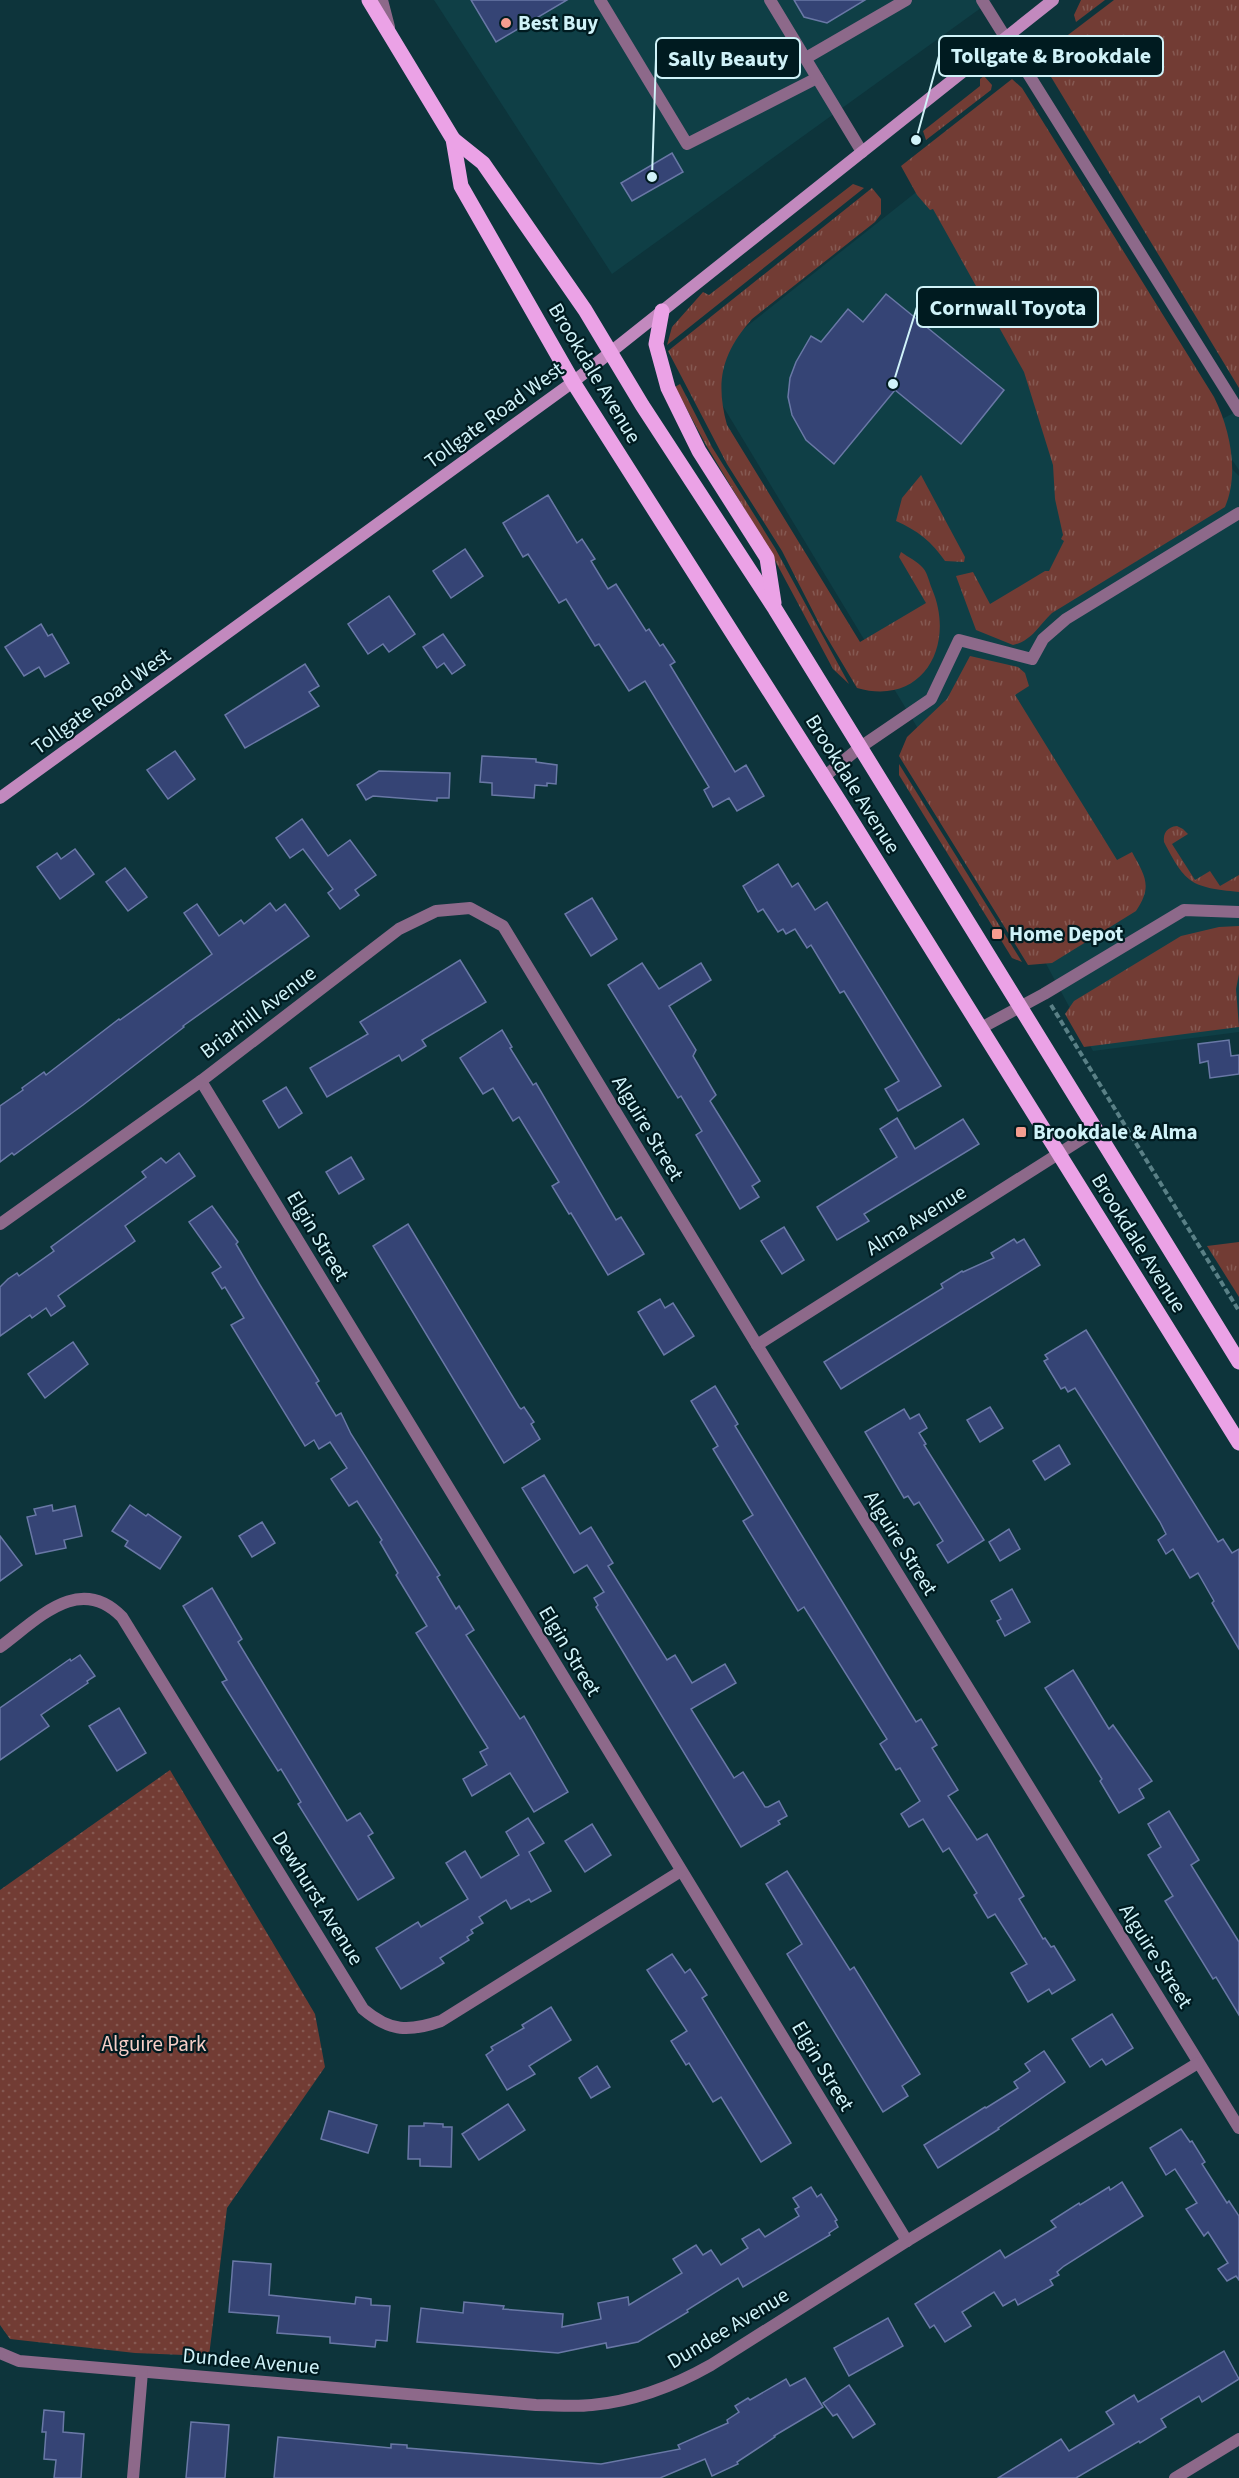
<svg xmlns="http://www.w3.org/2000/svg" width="1239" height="2478" viewBox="0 0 1239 2478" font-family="'Source Sans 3',sans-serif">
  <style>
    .built { fill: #0f3f46 }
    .grass { fill: url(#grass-tufts) }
    .park { fill: url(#park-dots) }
    .building { fill: #354475; stroke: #6978a6; stroke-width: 1.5 }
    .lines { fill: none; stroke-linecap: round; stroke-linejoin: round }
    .path { stroke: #5a8086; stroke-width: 4; stroke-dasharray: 6 3; stroke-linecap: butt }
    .lane { stroke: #8d698a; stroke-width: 12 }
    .street { stroke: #8d698a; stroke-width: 12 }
    .secondary { stroke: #c289be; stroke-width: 12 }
    .primary { stroke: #eba2e6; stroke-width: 15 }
    .poi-dot { fill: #f59d8f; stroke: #001b20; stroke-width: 2 }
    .labels { text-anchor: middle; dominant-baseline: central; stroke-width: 4.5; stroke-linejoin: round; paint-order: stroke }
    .poi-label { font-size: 21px; font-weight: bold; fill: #d0f3f9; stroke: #001b20; text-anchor: start }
    .street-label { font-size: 21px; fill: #d0f3f9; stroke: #001b20 }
    .park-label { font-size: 21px; fill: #f6cfc8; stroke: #001b20 }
    .leader { fill: none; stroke: #d0f3f9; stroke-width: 2 }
    .callout-dot { fill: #d0f3f9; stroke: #001b20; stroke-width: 2 }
    .callout { fill: #001b20; stroke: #d0f3f9; stroke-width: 2 }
    .callout-label { font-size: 22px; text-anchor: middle; font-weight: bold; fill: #d0f3f9 }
  </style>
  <defs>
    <pattern id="grass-tufts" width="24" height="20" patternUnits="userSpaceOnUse" patternTransform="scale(1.5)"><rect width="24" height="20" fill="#723c34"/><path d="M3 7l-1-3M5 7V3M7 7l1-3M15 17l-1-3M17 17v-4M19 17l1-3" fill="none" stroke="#855952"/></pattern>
    <pattern id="park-dots" width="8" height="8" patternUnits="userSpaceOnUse" patternTransform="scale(1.5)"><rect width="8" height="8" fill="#723c34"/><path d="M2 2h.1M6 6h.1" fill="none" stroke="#855952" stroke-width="1.8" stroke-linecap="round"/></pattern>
  </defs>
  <rect width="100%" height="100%" fill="#0d343b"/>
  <g class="built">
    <polygon points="434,0 992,0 612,274"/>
    <polygon points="939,174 1239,476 1239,1032 1093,1051 931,750 698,365"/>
    <polygon points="1239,410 1239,470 1209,426"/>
  </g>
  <g class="grass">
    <polygon points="1081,0 1105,0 1076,22 1074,15"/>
    <polygon points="1114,0 1239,0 1239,388 1039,57"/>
    <polygon points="984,76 992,85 991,90 926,140 923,131 980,86 980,79"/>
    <path d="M1012,79L1022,88L1214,397C1231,431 1239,475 1225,507L1052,613C1039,625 1032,641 1013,645L976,630L956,576L973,572L990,604L1045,571H1049L1064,541L1061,539L1063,535L1055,499L1053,465L1024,372L933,209L930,210L917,195L901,166Z"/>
    <polygon points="853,184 864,188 667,345 672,327 703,292 709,295"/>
    <path d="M872,188L881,199V214L875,222L752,319C722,353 715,381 727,425L860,642L926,603L899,557L901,552C908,557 917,561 923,568C928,574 929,582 932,589C956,645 923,707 857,688L823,631L782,551L727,464L668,351Z"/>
    <polygon points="680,384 712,447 775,548 849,684 833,669 771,553 706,445 675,387"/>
    <path d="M921,475L965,557L964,562L945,561C932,542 917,530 896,521L902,498Z"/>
    <path d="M970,656L1018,667L1025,673L1029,686L1015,695L1117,860L1132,852C1145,876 1153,886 1136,911L1052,963L1028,965L899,756L907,737L947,699Z"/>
    <polygon points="899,764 1022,962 1012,958 899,775"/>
    <path d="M1177,826L1183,829L1188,834L1172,844L1195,880L1210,871L1220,886L1239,875V892C1192,887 1186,885 1164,842C1163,833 1167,827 1177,826Z"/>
    <polygon points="1239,926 1239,974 1236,989 1239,1027 1084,1047 1065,1014 1074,1001 1181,936 1219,927"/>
    <polygon points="1239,1242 1239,1297 1207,1246"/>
  </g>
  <polygon class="park" points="170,1770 315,2014 325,2067 227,2208 209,2356 135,2353 10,2339 0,2325 0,1890"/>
  <g class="building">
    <polygon points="471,0 567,0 496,42"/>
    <polygon points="794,0 865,0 827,23 804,17"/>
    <polygon points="672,153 683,172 632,201 621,183"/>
    <polygon points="886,294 1004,390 961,444 895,390 834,464 806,440 792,415 788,397 790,378 796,362 811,336 821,342 848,309 863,322"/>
    <polygon points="548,495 577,543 582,539 595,559 591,561 608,589 616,584 646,631 649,629 660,646 663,644 675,662 670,665 735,772 746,765 764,796 737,811 729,798 713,807 704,790 709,787 645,681 629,691 599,644 595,646 566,599 559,603 528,554 523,557 503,523"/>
    <polygon points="465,549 483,576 451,598 433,571"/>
    <polygon points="389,596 415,634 389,652 383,644 368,654 348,624"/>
    <polygon points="41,624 48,636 52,634 69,663 45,677 39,667 24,676 5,647"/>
    <polygon points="443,634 465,665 452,674 444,663 437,668 423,647"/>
    <polygon points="305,664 319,686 309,692 319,706 245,748 225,715"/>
    <polygon points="175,751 195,779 168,799 147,770"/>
    <polygon points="482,756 536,759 536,762 557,765 556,784 547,783 547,786 535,785 534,798 492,795 492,783 480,782"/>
    <polygon points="379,771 450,773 449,798 437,798 437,801 373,796 366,800 357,785"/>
    <polygon points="302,819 328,856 350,840 376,875 355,890 359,895 340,909 328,893 333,889 303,849 290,858 276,838"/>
    <polygon points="75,849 94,874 60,899 37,867 57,853 61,859"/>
    <polygon points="778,864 792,887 798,883 815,910 827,902 941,1086 898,1111 885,1089 899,1081 844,991 840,993 811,945 807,948 795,929 786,934 783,929 778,932 763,909 758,912 743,886"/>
    <polygon points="125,868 147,897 128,911 106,882"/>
    <polygon points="592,898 617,939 591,956 565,914"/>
    <polygon points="270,903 276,911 285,904 309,936 183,1026 184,1027 83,1105 14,1155 12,1153 0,1162 0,1106 23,1090 22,1088 44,1072 46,1075 119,1019 120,1020 212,954 184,913 197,904 219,936 241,920 244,924"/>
    <polygon points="460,960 486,1002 422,1040 426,1046 402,1061 399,1055 327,1097 310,1068 368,1034 360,1022"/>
    <polygon points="642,963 659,989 701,963 711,980 669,1006 696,1050 693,1056 716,1095 710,1101 760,1181 752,1186 759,1197 740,1209 696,1135 702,1131 681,1096 678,1098 608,985"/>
    <polygon points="502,1030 512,1047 510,1048 533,1085 536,1083 616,1220 621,1217 644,1254 608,1275 571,1213 569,1214 552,1186 559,1182 519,1117 513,1121 493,1088 483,1094 460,1058"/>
    <polygon points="1229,1040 1231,1056 1239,1055 1239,1074 1210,1078 1208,1061 1200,1063 1198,1044"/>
    <polygon points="286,1087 302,1113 279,1128 263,1101"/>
    <polygon points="897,1118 915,1149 963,1119 979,1144 864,1214 869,1221 837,1240 817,1207 897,1157 880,1129"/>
    <polygon points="179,1153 195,1176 125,1226 135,1241 58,1296 65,1306 51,1316 46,1308 32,1318 30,1315 0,1336 0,1287 8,1279 17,1273 19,1276 54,1251 51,1247 146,1177 142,1172 161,1158 166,1163"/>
    <polygon points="351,1157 364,1179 339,1194 326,1172"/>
    <polygon points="212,1206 238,1242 236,1244 260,1285 319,1381 316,1383 336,1416 341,1413 351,1434 440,1575 437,1577 456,1609 459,1606 474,1630 466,1635 520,1719 524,1716 568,1792 534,1812 510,1773 472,1796 463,1779 487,1765 480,1752 488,1748 416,1633 427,1626 396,1575 398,1573 380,1542 382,1540 357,1501 349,1506 331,1479 347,1468 330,1442 319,1449 314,1440 305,1446 231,1325 244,1318 225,1287 222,1289 212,1273 221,1267 189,1222"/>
    <polygon points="408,1224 519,1407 521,1409 524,1407 534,1422 531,1424 540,1439 504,1463 373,1246"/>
    <polygon points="784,1227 804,1260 782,1274 761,1241"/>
    <polygon points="1014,1239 1017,1243 1024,1239 1040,1265 841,1389 824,1362 943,1288 941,1284 962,1271 963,1272 994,1258 991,1253"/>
    <polygon points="660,1299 665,1308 673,1303 694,1336 664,1355 638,1312"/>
    <polygon points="1086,1330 1218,1542 1223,1539 1232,1553 1239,1549 1239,1649 1212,1603 1214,1601 1198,1573 1190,1578 1173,1549 1166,1554 1158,1540 1166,1534 1160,1522 1075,1388 1068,1392 1065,1387 1061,1389 1044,1361 1048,1359 1045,1355"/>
    <polygon points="73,1342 88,1364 45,1398 28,1374"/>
    <polygon points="715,1386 738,1424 735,1426 887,1675 916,1722 921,1719 937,1745 932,1748 958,1790 948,1796 977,1840 987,1834 1024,1896 1019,1899 1043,1939 1045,1938 1051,1947 1054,1946 1075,1980 1052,1994 1049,1989 1028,2002 1011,1973 1027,1964 995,1914 988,1918 974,1895 977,1893 949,1848 943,1852 923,1819 909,1827 901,1814 920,1801 900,1768 896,1770 880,1744 887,1739 804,1607 798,1611 743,1521 753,1515 713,1449 718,1446 691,1401"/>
    <polygon points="990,1407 1003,1428 980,1442 967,1420"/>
    <polygon points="904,1409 910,1419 919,1414 927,1428 919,1433 926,1444 924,1445 984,1540 948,1563 937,1545 943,1541 919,1502 914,1505 908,1496 904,1498 865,1432"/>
    <polygon points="1059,1445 1070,1464 1045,1480 1033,1461"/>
    <polygon points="544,1475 580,1534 591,1527 613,1563 608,1566 667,1660 675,1655 692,1683 725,1664 736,1683 691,1709 734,1778 743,1772 765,1807 768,1807 779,1801 787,1816 778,1821 780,1824 741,1847 596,1607 598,1605 594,1598 604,1592 587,1565 574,1573 522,1488"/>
    <polygon points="52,1505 53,1511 75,1506 82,1536 64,1540 66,1548 36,1554 27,1517 36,1515 34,1509"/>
    <polygon points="130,1505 146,1516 148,1514 181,1537 160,1569 125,1546 128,1541 112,1531"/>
    <polygon points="262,1522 275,1543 252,1557 239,1536"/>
    <polygon points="1009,1529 1020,1549 1000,1561 989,1542"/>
    <polygon points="0,1536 22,1565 0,1581"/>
    <polygon points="212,1588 242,1639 238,1642 347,1821 360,1813 373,1833 368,1836 394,1878 358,1900 298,1804 301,1802 281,1769 278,1771 222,1682 227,1680 183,1606"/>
    <polygon points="1012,1589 1030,1622 1005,1636 997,1621 1001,1619 991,1601"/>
    <polygon points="80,1655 95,1676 87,1681 88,1683 41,1715 49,1726 0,1760 0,1708 70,1659 71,1661"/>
    <polygon points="1073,1670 1109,1729 1113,1725 1152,1781 1139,1789 1144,1798 1119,1813 1100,1781 1102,1779 1045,1688"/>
    <polygon points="119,1708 146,1753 117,1771 89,1726"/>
    <polygon points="1169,1811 1199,1860 1191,1865 1239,1942 1239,2015 1216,1977 1213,1979 1165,1901 1173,1896 1148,1855 1161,1847 1148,1824"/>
    <polygon points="528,1818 544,1843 529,1852 551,1891 531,1902 529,1899 511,1909 506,1900 479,1917 483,1923 471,1930 473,1933 467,1937 469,1940 440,1958 444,1963 401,1989 376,1948 418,1922 421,1927 468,1899 446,1863 465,1851 481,1878 519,1855 506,1832"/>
    <polygon points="592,1824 611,1855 585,1872 565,1841"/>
    <polygon points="787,1871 850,1970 854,1967 920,2074 902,2086 908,2096 883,2112 787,1954 802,1944 766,1884"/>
    <polygon points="672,1954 685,1973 690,1969 707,1995 702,1998 791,2143 761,2162 721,2097 713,2102 689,2063 686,2065 671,2041 687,2031 647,1970"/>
    <polygon points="551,2007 571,2040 529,2066 535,2074 507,2090 486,2055 493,2050 491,2047 524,2028 522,2025"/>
    <polygon points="1112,2014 1133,2048 1106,2065 1102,2059 1090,2067 1072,2039"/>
    <polygon points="1044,2051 1065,2082 998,2128 999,2129 938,2168 924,2145 985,2107 986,2108 1018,2088 1014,2082 1030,2071 1025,2064"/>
    <polygon points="597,2066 610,2087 591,2098 579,2078"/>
    <polygon points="508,2104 525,2130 479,2160 462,2134"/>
    <polygon points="329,2111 377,2125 368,2153 321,2139"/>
    <polygon points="424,2123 443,2124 443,2127 452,2127 451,2167 420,2166 420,2159 408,2159 409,2126 424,2126"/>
    <polygon points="1181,2129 1190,2142 1192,2141 1205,2162 1202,2164 1227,2203 1229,2201 1239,2216 1239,2280 1236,2276 1227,2281 1218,2269 1228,2263 1208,2232 1204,2236 1186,2209 1197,2203 1175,2169 1166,2175 1150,2148"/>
    <polygon points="1122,2182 1143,2216 1064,2266 1057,2272 1059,2275 1050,2280 1053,2285 1018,2305 1015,2299 1003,2306 994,2292 962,2312 971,2326 945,2342 934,2325 930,2328 915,2304 1000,2250 1005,2258 1056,2227 1051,2221 1079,2203 1080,2205 1109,2187 1110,2190"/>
    <polygon points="811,2187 817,2197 821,2194 837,2220 835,2221 838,2227 829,2233 830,2235 743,2287 738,2278 687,2310 688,2312 638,2342 607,2348 606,2343 558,2353 417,2342 421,2308 463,2313 464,2302 504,2306 503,2309 563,2314 562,2327 601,2319 598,2303 628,2297 629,2305 682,2273 673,2259 696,2245 703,2255 711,2250 721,2265 748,2248 742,2239 759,2229 765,2237 799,2216 795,2209 799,2207 793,2198"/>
    <polygon points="233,2261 271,2264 269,2295 355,2304 356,2297 371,2299 371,2305 390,2306 387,2341 376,2340 375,2347 330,2343 330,2337 277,2333 279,2316 229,2312"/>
    <polygon points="888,2318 903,2346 849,2376 834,2348"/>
    <polygon points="1224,2351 1239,2379 1202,2402 1199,2396 1161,2419 1166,2427 1140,2443 1139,2441 1076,2478 998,2478 1061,2439 1069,2451 1114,2424 1106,2412 1134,2395 1138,2402"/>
    <polygon points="805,2378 823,2407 774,2436 775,2437 737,2462 738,2464 712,2476 705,2459 660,2478 274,2478 278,2437 391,2448 391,2444 407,2445 407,2448 601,2464 680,2449 678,2445 728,2423 727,2420 739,2412 735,2406 748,2398 750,2400 786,2379 790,2386"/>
    <polygon points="849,2385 875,2424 853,2438 837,2414 833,2416 823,2403"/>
    <polygon points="44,2410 64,2412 63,2432 84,2434 81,2478 54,2478 56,2460 44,2459 46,2432 42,2432"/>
    <polygon points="191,2422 229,2425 225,2478 186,2478"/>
  </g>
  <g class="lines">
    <polyline class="path" points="1051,1005 1239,1311"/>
    <g class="lane">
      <polyline points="382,0 389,27"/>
      <polyline points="600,0 687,144 817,78"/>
      <polyline points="770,0 862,152"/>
      <polyline points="982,0 1239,411"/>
      <polyline points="806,58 906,0"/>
      <polyline points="824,777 859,748 931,699 959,640 1032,659 1043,639 1066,619 1239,513"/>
      <polyline points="981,1028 1044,994 1184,910 1239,912"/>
    </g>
    <g class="street">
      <polyline points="201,1081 907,2241"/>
      <polyline points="0,1224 201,1081 399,929 436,911 470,908 503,926 757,1345 1239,2128"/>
      <polyline points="757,1345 1096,1130"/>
      <path d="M0,1647C38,1619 79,1573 122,1617L363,2009C390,2032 409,2032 441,2021L681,1871"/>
      <path d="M0,2353L19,2361L536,2405C554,2405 574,2407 592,2405C635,2401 674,2386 711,2365L907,2241L1198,2063"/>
      <polyline points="133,2478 142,2372"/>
      <polyline points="1175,2478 1239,2439"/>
    </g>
    <polyline class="secondary" points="0,798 573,382 1053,0"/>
    <g class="primary">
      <polyline points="369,0 453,139 461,186 573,382 843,807 1239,1443"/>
      <polyline points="453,139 483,163 585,310 642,405 775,609 1239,1362"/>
      <polyline points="662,311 656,344 668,388 699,451 767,558 774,603"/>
    </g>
  </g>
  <g class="poi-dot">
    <circle cx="506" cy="23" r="6"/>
    <rect x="991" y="928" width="12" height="12" rx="3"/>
    <rect x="1015" y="1126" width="12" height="12" rx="3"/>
  </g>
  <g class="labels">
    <g class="poi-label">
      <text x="518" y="23">Best Buy</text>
      <text x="1009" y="934">Home Depot</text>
      <text x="1033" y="1132">Brookdale &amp; Alma</text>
    </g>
    <g class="street-label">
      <text transform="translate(595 373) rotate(59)">Brookdale Avenue</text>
      <text transform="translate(494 415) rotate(-36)">Tollgate Road West</text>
      <text transform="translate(101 701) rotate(-36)">Tollgate Road West</text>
      <text transform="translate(853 784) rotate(58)">Brookdale Avenue</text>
      <text transform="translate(258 1012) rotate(-37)">Briarhill Avenue</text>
      <text transform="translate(648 1128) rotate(59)">Alguire Street</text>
      <text transform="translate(916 1220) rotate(-32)">Alma Avenue</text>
      <text transform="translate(318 1236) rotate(59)">Elgin Street</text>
      <text transform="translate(1139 1243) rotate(58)">Brookdale Avenue</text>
      <text transform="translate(901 1543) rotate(58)">Alguire Street</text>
      <text transform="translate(570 1651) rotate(59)">Elgin Street</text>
      <text transform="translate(318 1898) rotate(58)">Dewhurst Avenue</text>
      <text transform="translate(1156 1956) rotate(58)">Alguire Street</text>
      <text transform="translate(823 2066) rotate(59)">Elgin Street</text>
      <text transform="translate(728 2328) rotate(-31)">Dundee Avenue</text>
      <text transform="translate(251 2361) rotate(5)">Dundee Avenue</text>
    </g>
    <g class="park-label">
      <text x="154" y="2044">Alguire Park</text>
    </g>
  </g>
  <path class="leader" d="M916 140L939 56M652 177L656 58M893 384L917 307"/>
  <g class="callout-dot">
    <circle cx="916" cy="140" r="6"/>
    <circle cx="652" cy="177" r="6"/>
    <circle cx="893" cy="384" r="6"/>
  </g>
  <g class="callout">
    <rect x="939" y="36" width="224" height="40" rx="6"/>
    <rect x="656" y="38" width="144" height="40" rx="6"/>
    <rect x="917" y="287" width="181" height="40" rx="6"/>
  </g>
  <g class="callout-label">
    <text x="1051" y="63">Tollgate &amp; Brookdale</text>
    <text x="728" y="66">Sally Beauty</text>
    <text x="1008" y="315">Cornwall Toyota</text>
  </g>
</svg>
